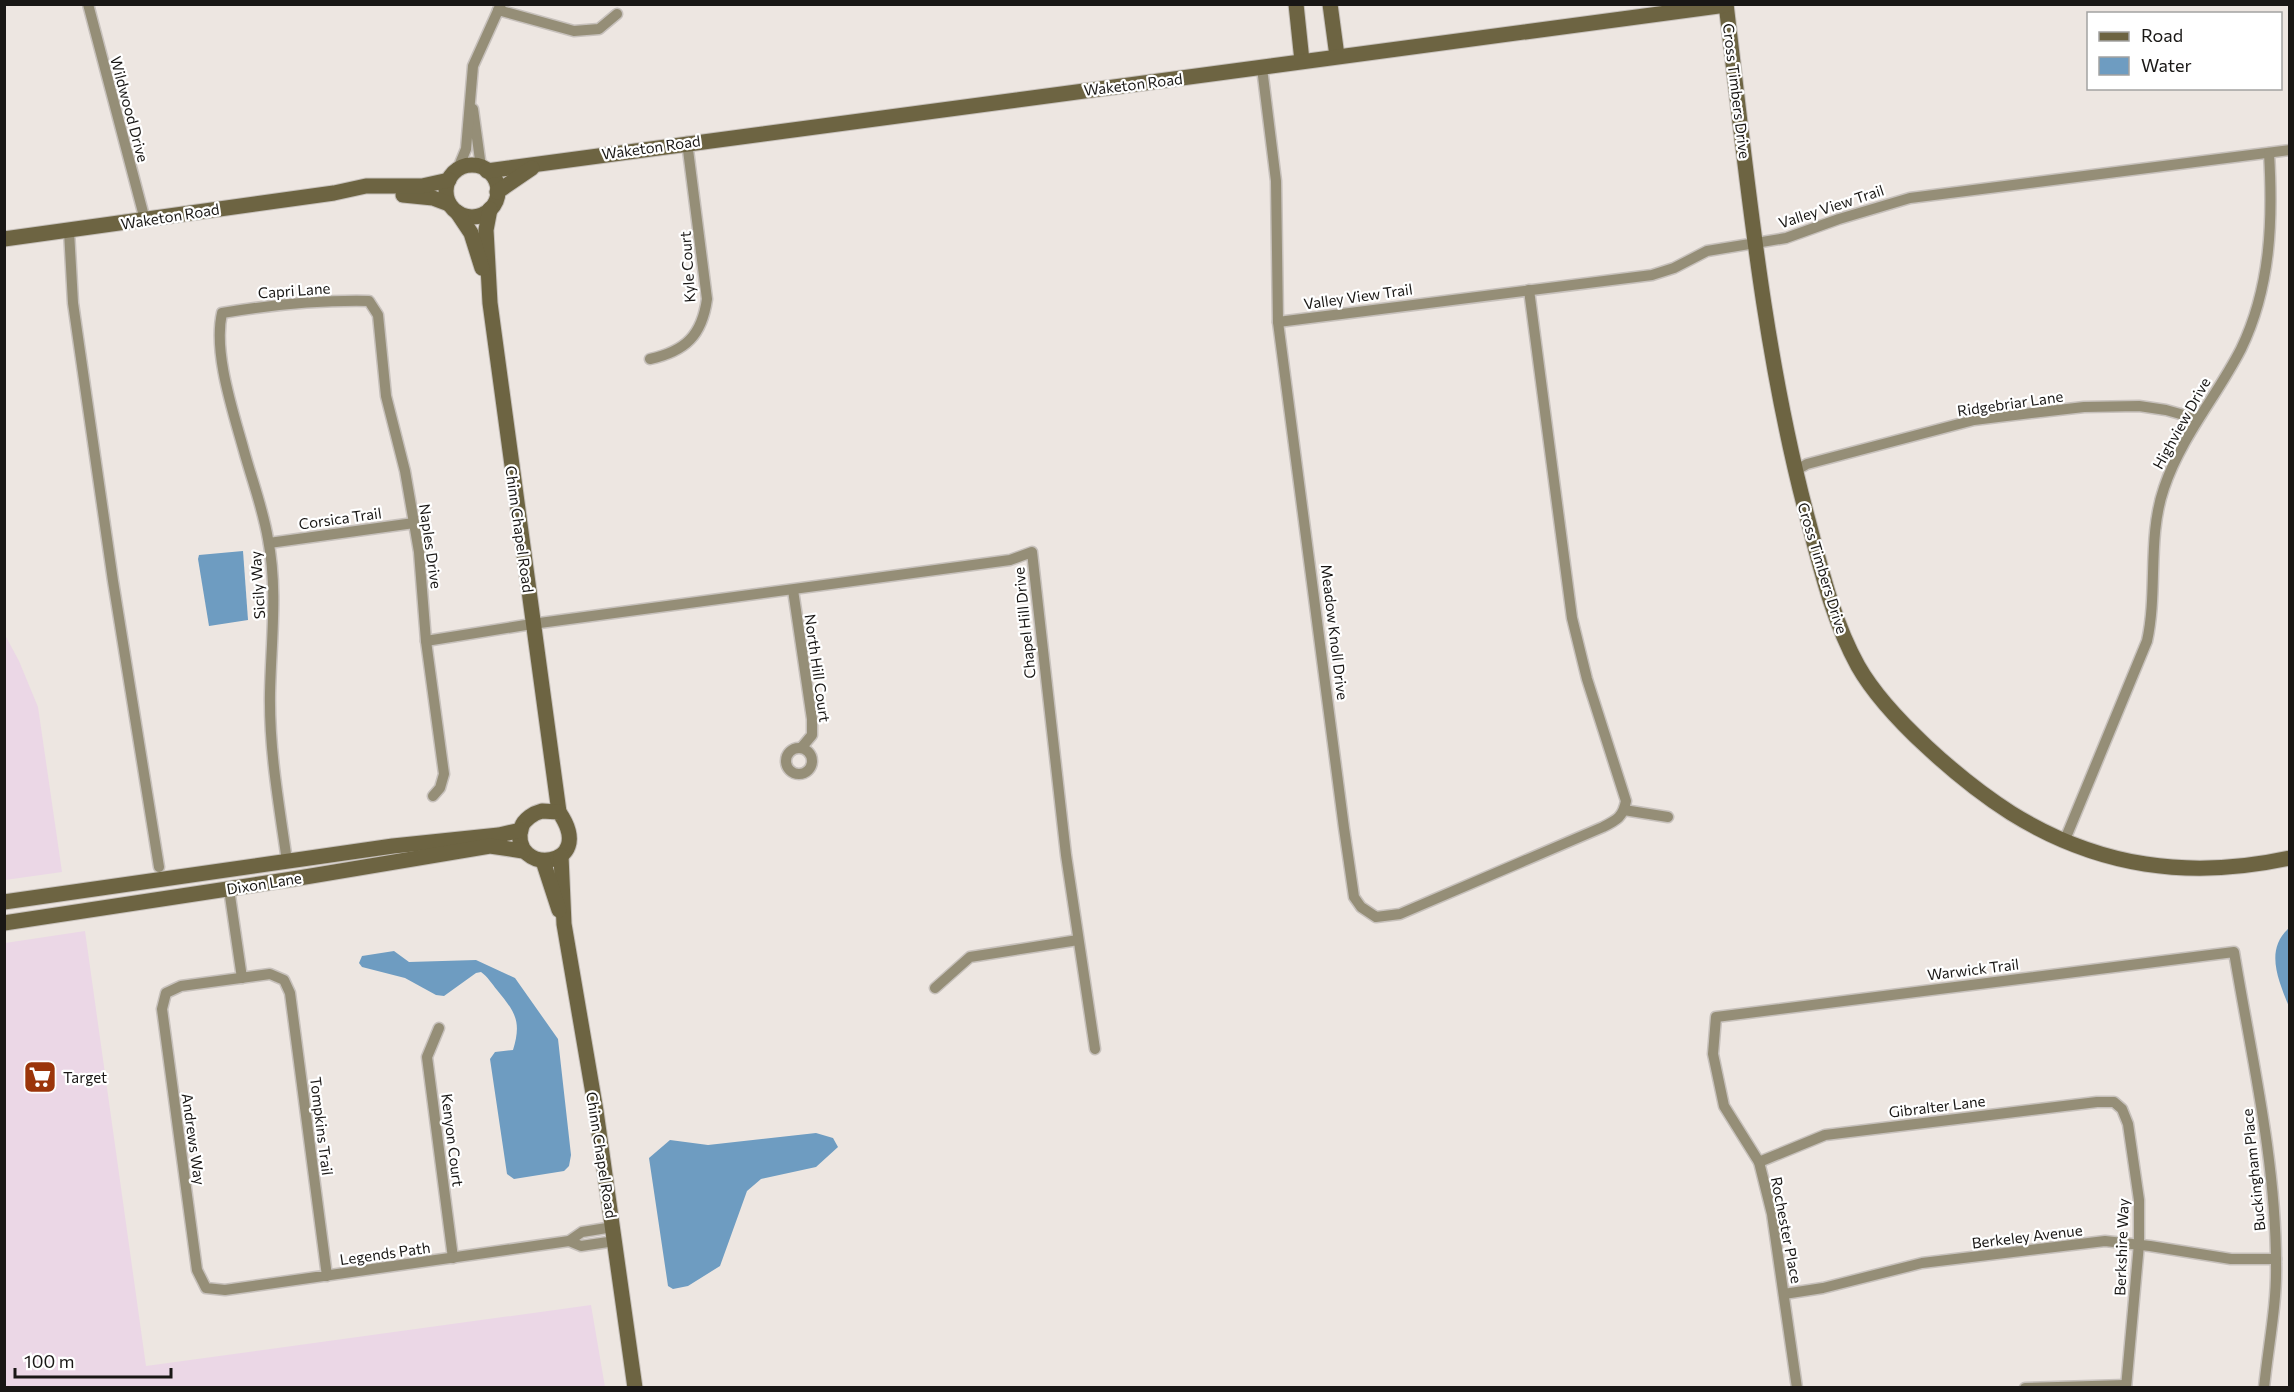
<svg xmlns="http://www.w3.org/2000/svg" width="2294" height="1392" viewBox="0 0 2294 1392" font-family="Commissioner,sans-serif">
  <style>
    .commercial { fill: #ebd7e6 }
    .water { fill: #6e9cc1 }
    .lines { fill: none; stroke-linecap: round; stroke-linejoin: round }
    .street-casing { stroke: #c7c1bc; stroke-width: 13 }
    .secondary-casing { stroke: #c7c1bc; stroke-width: 17 }
    .street { stroke: #958e77; stroke-width: 10 }
    .secondary { stroke: #6d6442; stroke-width: 15 }
    .labels { text-anchor: middle; dominant-baseline: central; stroke-width: 4.5; stroke-linejoin: round; paint-order: stroke }
    .street-label { font-size: 15px; fill: #191715; stroke: #fff }
    .poi-label { font-size: 15px; fill: #191715; stroke: #fff; text-anchor: start }
  </style>
  <rect width="100%" height="100%" fill="#ede6e1"/>
  <g class="commercial">
    <polygon points="5,635 19,661 38,707 62,872 5,880"/>
    <polygon points="85,931 146,1366 591,1305 605,1387 5,1387 5,943"/>
  </g>
  <g class="water">
    <polygon points="243,551 248,620 209,626 198,559 199,555"/>
    <path d="M2289,928V1007C2279,981 2264,950 2289,928Z"/>
    <path d="M394,951L409,962L476,960L515,978L558,1039L571,1155L569,1166L564,1171L514,1179L507,1174L490,1059L495,1052L513,1050C522,1021 515,1012 497,990C492,984 488,977 481,972L476,973L444,996L436,995L405,978L362,967L359,963L362,956Z"/>
    <polygon points="816,1133 833,1138 838,1147 816,1167 761,1179 747,1191 720,1266 688,1286 673,1289 668,1286 649,1158 670,1140 708,1145"/>
  </g>
  <g class="lines">
    <defs>
      <g id="street">
        <polyline points="88,4 145,220"/>
        <polyline points="498,10 574,31 599,29 617,14"/>
        <path d="M1262,68L1276,181L1278,322L1344,828L1354,897L1361,907L1376,917L1400,914L1603,827C1617,820 1623,817 1626,801L1587,679L1572,618L1529,290"/>
        <polyline points="473,109 481,167"/>
        <polyline points="457,171 466,149 473,66 501,4"/>
        <polyline points="69,231 73,303 113,581 159,867"/>
        <polyline points="1278,322 1652,275 1674,268 1707,251 1786,238 1839,219 1910,198 2290,150"/>
        <path d="M650,359C686,351 702,335 707,299L687,142"/>
        <polyline points="1795,471 1807,464 1974,420 1998,417 2084,407 2139,406 2166,410 2198,419"/>
        <polyline points="269,543 414,523"/>
        <polyline points="793,590 812,719 812,735 802,747"/>
        <polyline points="426,641 532,624 1010,560 1032,552 1066,855 1095,1049"/>
        <circle cx="799" cy="761" r="13"/>
        <polyline points="1624,810 1668,817"/>
        <path d="M2064,842L2147,641C2158,591 2147,537 2164,488C2181,437 2217,396 2241,349C2271,287 2273,220 2269,153"/>
        <path d="M287,861C279,805 269,750 270,693C271,642 278,590 268,539C263,509 252,480 244,451C233,411 213,353 222,313C270,305 320,300 369,301L378,315L386,396L405,471L419,552L426,641L444,774L440,788L433,796"/>
        <polyline points="229,889 242,978"/>
        <polyline points="935,988 970,957 1078,940"/>
        <polyline points="439,1028 427,1057 453,1258"/>
        <polyline points="1759,1162 1825,1135 2097,1102 2114,1102 2122,1109 2128,1124 2139,1200 2139,1244 2126,1388"/>
        <polyline points="569,1241 581,1246 615,1241"/>
        <polyline points="327,1276 290,993 284,980 270,974 181,986 166,993 162,1009 197,1270 206,1288 225,1290 569,1241 582,1232 613,1227"/>
        <polyline points="1784,1294 1823,1288 1922,1263 2105,1241 2150,1246 2231,1259 2276,1259"/>
        <path d="M1797,1388L1772,1214L1759,1162L1724,1106L1713,1054L1716,1017L2234,952C2251,1055 2276,1159 2276,1264C2277,1305 2268,1347 2264,1388"/>
        <polyline points="2025,1388 2126,1385"/>
      </g>
      <g id="secondary">
        <polyline points="1296,4 1302,61"/>
        <polyline points="1330,4 1337,56"/>
        <path d="M1726,4C1747,177 1763,352 1808,520C1821,569 1833,621 1858,666C1887,717 1961,781 2011,813C2098,867 2189,880 2290,858"/>
        <circle cx="472" cy="191" r="26"/>
        <polyline points="487,171 1726,5"/>
        <polyline points="497,192 532,168"/>
        <polyline points="403,195 433,198 449,204"/>
        <polyline points="490,209 486,230 490,303 559,812"/>
        <polyline points="457,212 471,233 482,268"/>
        <polyline points="4,239 334,193 366,186 422,186 449,180"/>
        <path d="M542,811L559,812C599,870 509,876 521,828C524,819 534,813 542,811Z"/>
        <polyline points="561,856 564,924 596,1111 635,1388"/>
        <polyline points="543,861 559,910"/>
        <polyline points="4,902 393,846 499,835 521,830"/>
        <polyline points="4,923 299,878 490,846 523,851"/>
      </g>
    </defs>
    <use href="#street" class="street-casing"/>
    <use href="#secondary" class="secondary-casing"/>
    <use href="#street" class="street"/>
    <use href="#secondary" class="secondary"/>
  </g>
  <defs>
    <symbol id="supermarket-square" viewBox="-11 -11 22 22"><rect x="-9" y="-9" width="18" height="18" rx="4" fill="#9b350a" stroke="#fff"/><path d="M-6-5.5h2.5l.6 2H6L4.5 2H-2.5L-4.4-4H-6ZM-1.5 3.2a1.3 1.3 0 1 0 .1 0ZM3 3.2a1.3 1.3 0 1 0 .1 0Z" fill="#fff"/></symbol>
  </defs>
  <g fill-rule="evenodd">
    <use href="#supermarket-square" x="21" y="1058" width="38" height="38"/>
  </g>
  <g class="labels">
    <g class="street-label">
      <text transform="translate(1133 84) rotate(-7)">Waketon Road</text>
      <text transform="translate(1737 91) rotate(83)">Cross Timbers Drive</text>
      <text transform="translate(130 109) rotate(75)">Wildwood Drive</text>
      <text transform="translate(651 147) rotate(-8)">Waketon Road</text>
      <text transform="translate(1831 206) rotate(-18)">Valley View Trail</text>
      <text transform="translate(170 216) rotate(-9)">Waketon Road</text>
      <text transform="translate(687 267) rotate(-94)">Kyle Court</text>
      <text transform="translate(294 290) rotate(-4)">Capri Lane</text>
      <text transform="translate(1358 296) rotate(-8)">Valley View Trail</text>
      <text transform="translate(2010 403) rotate(-8)">Ridgebriar Lane</text>
      <text transform="translate(2181 423) rotate(-61)">Highview Drive</text>
      <text transform="translate(340 518) rotate(-8)">Corsica Trail</text>
      <text transform="translate(520 529) rotate(82)">Chinn Chapel Road</text>
      <text transform="translate(431 546) rotate(82)">Naples Drive</text>
      <text transform="translate(1823 568) rotate(73)">Cross Timbers Drive</text>
      <text transform="translate(257 585) rotate(-94)">Sicily Way</text>
      <text transform="translate(1024 623) rotate(-96)">Chapel Hill Drive</text>
      <text transform="translate(1335 632) rotate(83)">Meadow Knoll Drive</text>
      <text transform="translate(818 668) rotate(82)">North Hill Court</text>
      <text transform="translate(264 883) rotate(-9)">Dixon Lane</text>
      <text transform="translate(1973 969) rotate(-7)">Warwick Trail</text>
      <text transform="translate(1937 1106) rotate(-7)">Gibralter Lane</text>
      <text transform="translate(322 1126) rotate(83)">Tompkins Trail</text>
      <text transform="translate(194 1139) rotate(82)">Andrews Way</text>
      <text transform="translate(453 1140) rotate(83)">Kenyon Court</text>
      <text transform="translate(602 1155) rotate(81)">Chinn Chapel Road</text>
      <text transform="translate(2253 1170) rotate(-96)">Buckingham Place</text>
      <text transform="translate(1787 1230) rotate(79)">Rochester Place</text>
      <text transform="translate(2027 1236) rotate(-7)">Berkeley Avenue</text>
      <text transform="translate(2121 1247) rotate(-88)">Berkshire Way</text>
      <text transform="translate(385 1253) rotate(-8)">Legends Path</text>
    </g>
    <g class="poi-label">
      <text x="63" y="1077">Target</text>
    </g>
  </g>
  <rect width="2294" height="1392" fill="none" stroke="#191715" stroke-width="12"/>
  <rect x="2087" y="12" width="195" height="78" fill="#ffffff" stroke="#a3a2a1" stroke-width="1.5"/>
  <rect x="2099" y="32" width="30" height="9" fill="#6d6442" stroke="#a3a2a1" stroke-width="1.5"/>
  <text x="2141" y="42" font-size="18" fill="#191715">Road</text>
  <rect x="2099" y="57" width="30" height="18" fill="#6e9cc1" stroke="#a3a2a1" stroke-width="1.5"/>
  <text x="2141" y="72" font-size="18" fill="#191715">Water</text>
  <path d="M15 1368v9h156v-9" fill="none" stroke="#191715" stroke-width="3"/>
  <text x="24" y="1368" font-size="18" fill="#191715" stroke="#ffffff" stroke-width="4.5" paint-order="stroke">100 m</text>
</svg>
